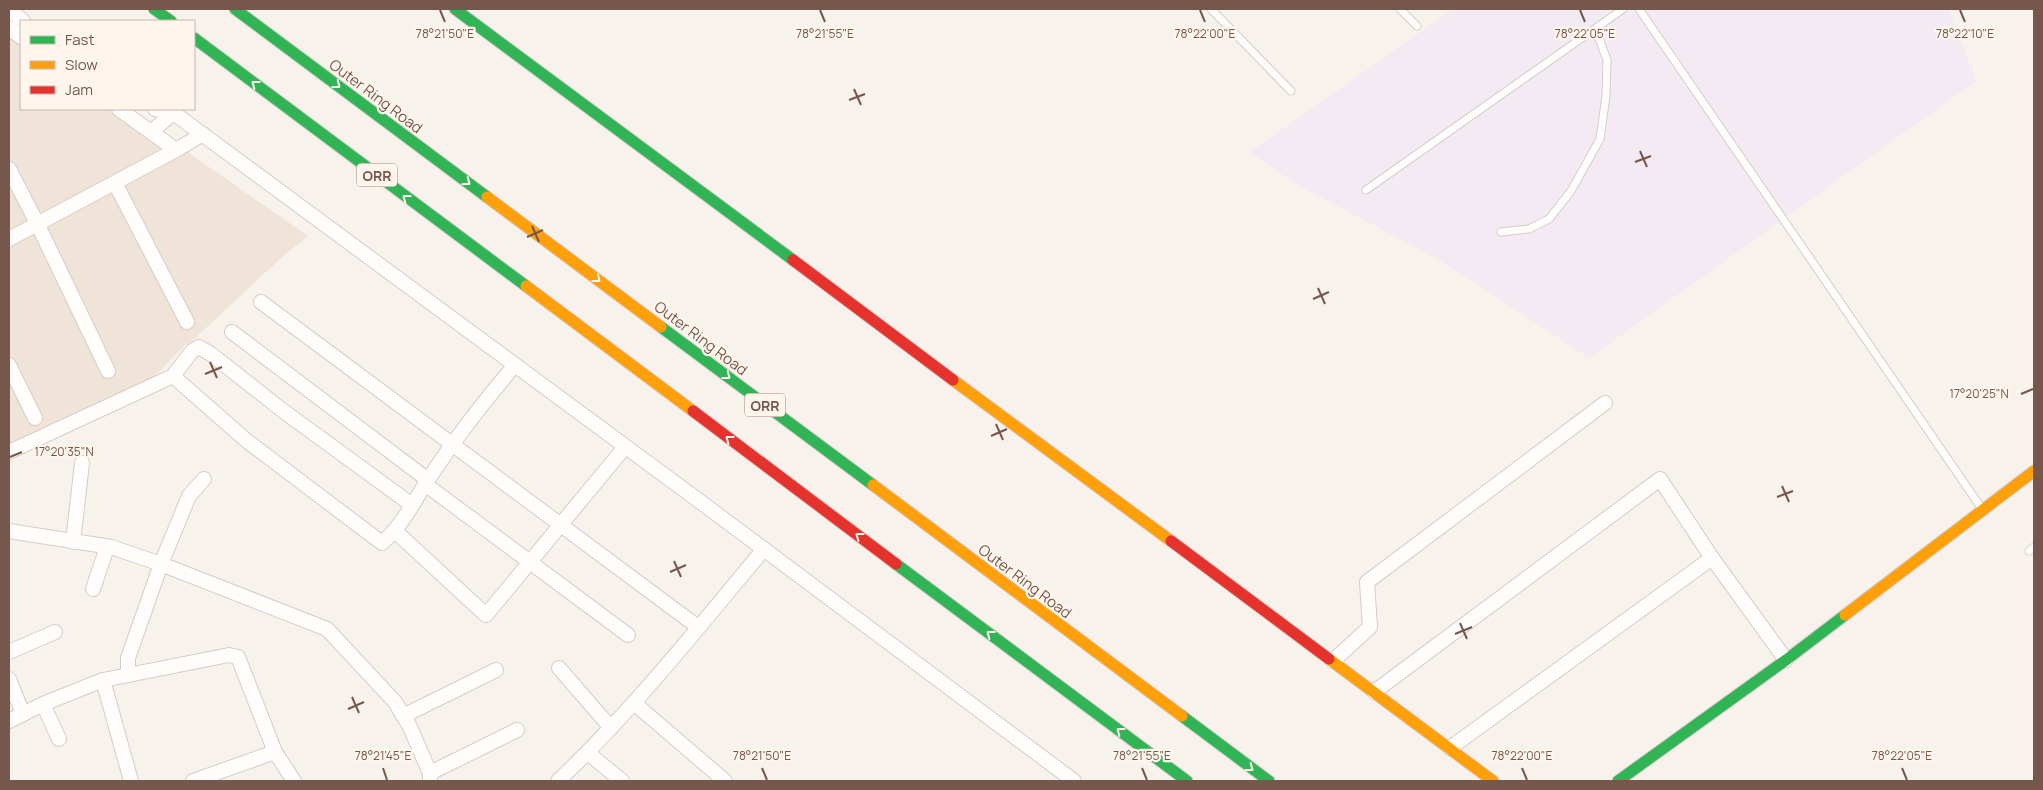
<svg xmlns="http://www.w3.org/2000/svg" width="2043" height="790" viewBox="0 0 2043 790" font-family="Manrope,sans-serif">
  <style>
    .residential { fill: #f0e4d9 }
    .education { fill: #f3eaf3 }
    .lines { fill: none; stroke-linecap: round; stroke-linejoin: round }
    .lane-casing { stroke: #d6cdc8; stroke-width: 9 }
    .street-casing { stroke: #d6cdc8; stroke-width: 16 }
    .fast-casing { stroke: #d6cdc8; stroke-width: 13 }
    .slow-casing { stroke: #d6cdc8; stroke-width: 13 }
    .jam-casing { stroke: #d6cdc8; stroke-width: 13 }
    .lane { stroke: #fefdfc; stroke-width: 7 }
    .street { stroke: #fefdfc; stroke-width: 14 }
    .fast { stroke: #30b455; stroke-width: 11 }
    .slow { stroke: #ff9f0a; stroke-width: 11 }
    .jam { stroke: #e5322d; stroke-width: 11 }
    .oneway { stroke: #fef6ed }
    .ticks { fill: none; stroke: #75574c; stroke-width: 2 }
    .labels { text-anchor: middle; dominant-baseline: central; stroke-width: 4.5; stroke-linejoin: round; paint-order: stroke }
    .shield { fill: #fef6ed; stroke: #9e877c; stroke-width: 1 }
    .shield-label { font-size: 14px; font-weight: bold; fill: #75574c }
    .street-label { font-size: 15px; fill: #75574c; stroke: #fef6ed }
    .ticks-label { font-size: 12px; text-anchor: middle; fill: #75574c; stroke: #fef6ed; stroke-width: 4.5; stroke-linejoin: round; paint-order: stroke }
  </style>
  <rect width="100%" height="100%" fill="#f7f2ec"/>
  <polygon class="residential" points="9,18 21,27 21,109 132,109 196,158 308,236 282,257 192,341 186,344 155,376 142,386 9,446"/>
  <polygon class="education" points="1453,9 1949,9 1976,81 1589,358 1445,263 1293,182 1250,152"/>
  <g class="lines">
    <defs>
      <g id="lane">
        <polyline points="1211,9 1291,91"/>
        <polyline points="1400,9 1417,26"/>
        <polyline points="1639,9 1982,509"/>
        <polyline points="1366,190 1623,9"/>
        <polyline points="1501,232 1529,229 1549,219 1571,191 1600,139 1606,96 1607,60 1596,30"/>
        <polyline points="2029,551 2034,547"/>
      </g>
      <g id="street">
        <polyline points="9,10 23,21"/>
        <polyline points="9,28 21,37"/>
        <polyline points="119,109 176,150"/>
        <polyline points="155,109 175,114 702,503 1074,781"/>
        <polyline points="151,132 172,114"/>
        <polyline points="9,169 37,223 108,371"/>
        <polyline points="115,183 187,322"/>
        <polyline points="9,239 176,150 203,134"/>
        <polyline points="261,302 698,627"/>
        <polyline points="232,332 428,480"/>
        <polyline points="9,365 35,418"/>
        <path d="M173,376L247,441L382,543C403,525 414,501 429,478C455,439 484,401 515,365"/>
        <polyline points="9,452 173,376 192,351 199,347 211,354 282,410 412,505"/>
        <polyline points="425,484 628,635"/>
        <polyline points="9,531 111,547 161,564 327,629 395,702 409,725 430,773 430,781"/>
        <polyline points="395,531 486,615 625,447"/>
        <polyline points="73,542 82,463"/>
        <polyline points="93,589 107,547"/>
        <polyline points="9,652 55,632"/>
        <polyline points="1333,661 1370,627 1367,582 1605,403"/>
        <polyline points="559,668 611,728"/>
        <polyline points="128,675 128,658 161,564 189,496 204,479"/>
        <polyline points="9,679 23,714"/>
        <polyline points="103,680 131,781"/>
        <polyline points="1374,692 1660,479 1712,558 1786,660"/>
        <polyline points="634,703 725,781"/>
        <polyline points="43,704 59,739"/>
        <polyline points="403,716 496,670"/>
        <polyline points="9,721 43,704 103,680 229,655 238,657 275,752"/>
        <polyline points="1450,748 1712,558"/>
        <polyline points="588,753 622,781"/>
        <polyline points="430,773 517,730"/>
        <polyline points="193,781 275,752 294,781"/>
        <path d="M558,781C633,710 698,628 764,549"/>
      </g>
      <g id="fast">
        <polyline points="154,9 171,21"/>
        <polyline points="235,9 487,197"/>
        <polyline points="455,9 793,260"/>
        <polyline points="194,38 526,286"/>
        <polyline points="661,327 873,485"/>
        <polyline points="896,564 1187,781"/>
        <polyline points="1182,716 1269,781"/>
        <polyline points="1618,781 1786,660 1845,615"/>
      </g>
      <g id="slow">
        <polyline points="487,197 661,327"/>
        <polyline points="526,286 693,411"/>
        <polyline points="953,380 1171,541"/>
        <polyline points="873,485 1182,716"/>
        <polyline points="1845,615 2034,471"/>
        <polyline points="1329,659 1493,781"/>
      </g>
      <g id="jam">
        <polyline points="793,260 953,380"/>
        <polyline points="693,411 896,564"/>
        <polyline points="1171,541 1329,659"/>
      </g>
    </defs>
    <use href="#lane" class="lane-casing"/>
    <use href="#street" class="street-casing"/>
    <use href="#fast" class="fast-casing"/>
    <use href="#slow" class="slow-casing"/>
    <use href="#jam" class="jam-casing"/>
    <use href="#lane" class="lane"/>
    <use href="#street" class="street"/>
    <use href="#fast" class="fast"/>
    <use href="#slow" class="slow"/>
    <use href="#jam" class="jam"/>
  </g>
  <defs><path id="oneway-chevron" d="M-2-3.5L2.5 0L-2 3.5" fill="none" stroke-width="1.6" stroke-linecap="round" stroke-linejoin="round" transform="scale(1.25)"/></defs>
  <g class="oneway">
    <use href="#oneway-chevron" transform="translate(255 84) rotate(-143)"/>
    <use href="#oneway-chevron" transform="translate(337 85) rotate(37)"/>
    <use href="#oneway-chevron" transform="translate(467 182) rotate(37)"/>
    <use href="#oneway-chevron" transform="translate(406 198) rotate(-143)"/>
    <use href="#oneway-chevron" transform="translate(597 279) rotate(37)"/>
    <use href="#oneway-chevron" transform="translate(727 376) rotate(37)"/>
    <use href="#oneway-chevron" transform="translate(729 439) rotate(-143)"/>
    <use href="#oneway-chevron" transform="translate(859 536) rotate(-143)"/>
    <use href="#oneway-chevron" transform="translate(990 634) rotate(-143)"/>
    <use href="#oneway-chevron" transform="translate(1120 731) rotate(-143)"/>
    <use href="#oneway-chevron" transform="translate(1250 768) rotate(37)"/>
  </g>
  <path class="ticks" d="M440,10L445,22M820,10L825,22M1200,10L1205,22M1580,10L1585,22M1960,10L1965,22M854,89L861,105M849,100L865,94M1640,151L1647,167M1635,162L1651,156M532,226L539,242M527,237L543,230M1318,288L1325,304M1313,299L1329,292M210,362L217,378M205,374L222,367M2021,394L2033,389M996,424L1003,440M991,436L1007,429M10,457L22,452M1782,486L1789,502M1777,497L1793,491M674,561L681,577M670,572L686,565M1460,623L1467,639M1455,634L1472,627M352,697L359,713M348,709L364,702M383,768L387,780M762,768L767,780M1142,768L1147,780M1522,768L1527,780M1902,768L1907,780"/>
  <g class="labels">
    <g class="shield">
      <rect x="357" y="163.5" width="40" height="23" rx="4"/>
      <rect x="745" y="393.5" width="40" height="23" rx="4"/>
    </g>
    <g class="shield-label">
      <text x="377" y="175">ORR</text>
      <text x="765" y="405">ORR</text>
    </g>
    <g class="street-label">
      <text transform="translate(376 96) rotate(37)">Outer Ring Road</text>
      <text transform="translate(701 338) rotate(37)">Outer Ring Road</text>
      <text transform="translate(1025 581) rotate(37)">Outer Ring Road</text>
    </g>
  </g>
  <g class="ticks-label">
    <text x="445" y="38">78°21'50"E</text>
    <text x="825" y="38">78°21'55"E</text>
    <text x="1205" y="38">78°22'00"E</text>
    <text x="1585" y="38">78°22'05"E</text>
    <text x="1965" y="38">78°22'10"E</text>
    <text x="1979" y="398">17°20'25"N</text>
    <text x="64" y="456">17°20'35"N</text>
    <text x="383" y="760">78°21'45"E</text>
    <text x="762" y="760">78°21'50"E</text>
    <text x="1142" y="760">78°21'55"E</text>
    <text x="1522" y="760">78°22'00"E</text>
    <text x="1902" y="760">78°22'05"E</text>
  </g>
  <rect width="2043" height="790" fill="none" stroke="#75574c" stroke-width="20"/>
  <rect x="20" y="20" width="175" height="90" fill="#fef6ed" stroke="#c7b6ad"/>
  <rect x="30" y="36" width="25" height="8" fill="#30b455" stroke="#c7b6ad"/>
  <text x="65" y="45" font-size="15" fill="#75574c">Fast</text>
  <rect x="30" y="61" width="25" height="8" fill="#ff9f0a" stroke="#c7b6ad"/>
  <text x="65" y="70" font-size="15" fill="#75574c">Slow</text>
  <rect x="30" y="86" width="25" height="8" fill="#e5322d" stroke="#c7b6ad"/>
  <text x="65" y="95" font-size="15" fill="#75574c">Jam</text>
</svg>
